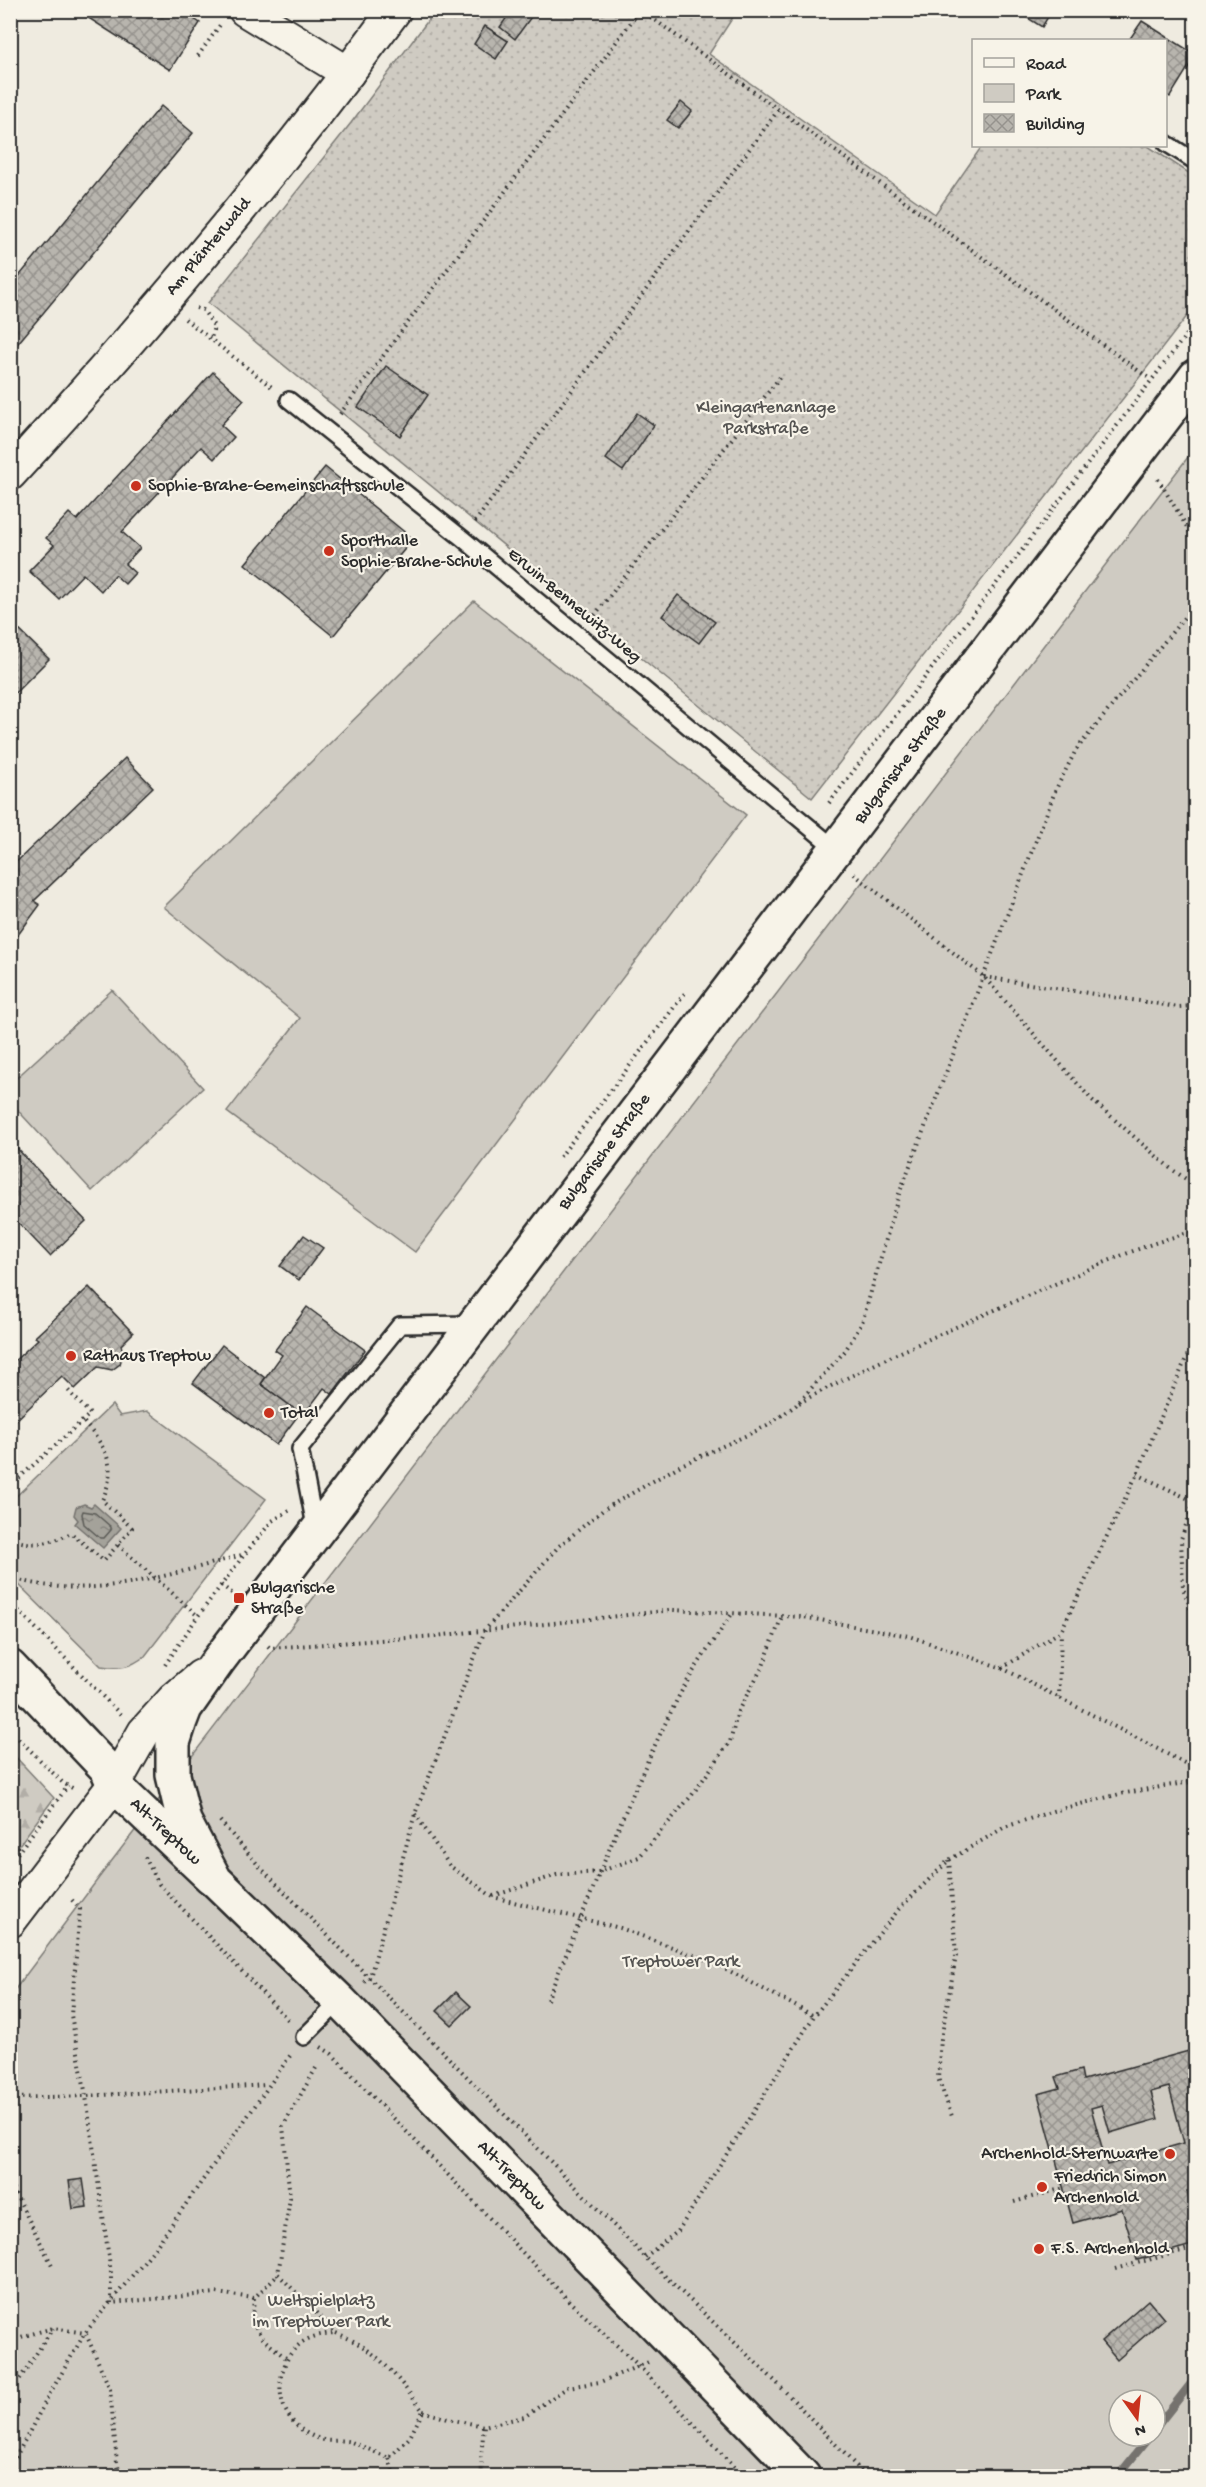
<svg xmlns="http://www.w3.org/2000/svg" width="1206" height="2487" viewBox="0 0 1206 2487" font-family="'Gochi Hand',sans-serif">
  <style>
    .forest { fill: url(#forest-firs); stroke: #7d7b76; stroke-width: 1.5 }
    .park { fill: #cfcbc2; stroke: #7d7b76; stroke-width: 1.5; fill-rule: evenodd }
    .garden { fill: url(#garden-dots); stroke: #7d7b76; stroke-width: 1.5 }
    .water { fill: url(#water-ripples); stroke: #74726e; stroke-width: 1.5 }
    .lines { fill: none; stroke-linecap: round; stroke-linejoin: round }
    .shore { stroke: #5b5b57; stroke-width: 1.5 }
    .stream { stroke: #74726e; stroke-width: 8 }
    .building { fill: url(#building-cross-hatch); stroke: #2b2b2b; stroke-width: 1.5; fill-rule: evenodd }
    .service-casing { stroke: #2b2b2b; stroke-width: 20 }
    .minor-casing { stroke: #2b2b2b; stroke-width: 36 }
    .tertiary-casing { stroke: #2b2b2b; stroke-width: 38 }
    .primary-casing { stroke: #2b2b2b; stroke-width: 38 }
    .path { stroke: #2b2b2b; stroke-width: 4; stroke-dasharray: 1.5 4.5; stroke-linecap: butt }
    .service { stroke: #f7f3e8; stroke-width: 15 }
    .minor { stroke: #f7f3e8; stroke-width: 32 }
    .tertiary { stroke: #f7f3e8; stroke-width: 33 }
    .primary { stroke: #f7f3e8; stroke-width: 33 }
    .poi-dot { fill: #c8321e; stroke: #f7f3e8; stroke-width: 2 }
    .labels { text-anchor: middle; dominant-baseline: central; stroke-width: 4.5; stroke-linejoin: round; paint-order: stroke }
    .street-label { font-size: 18px; fill: #2b2b2b; stroke: #f7f3e8 }
    .park-label { font-size: 18px; fill: #545351; stroke: #f7f3e8 }
    .poi-label { font-size: 18px; fill: #2b2b2b; stroke: #f7f3e8; text-anchor: start }
  </style>
  <defs>
    <pattern id="forest-firs" width="22" height="20" patternUnits="userSpaceOnUse" patternTransform="scale(1.5)"><rect width="22" height="20" fill="#cfcbc2"/><path d="M5 1l3.5 6h-7zM16 11l3.5 6h-7z" fill="#b2aea7"/></pattern>
    <pattern id="garden-dots" width="8" height="8" patternUnits="userSpaceOnUse" patternTransform="scale(1.5)"><rect width="8" height="8" fill="#cfcbc2"/><path d="M2 2h.1M6 6h.1" fill="none" stroke="#b2aea7" stroke-width="1.8" stroke-linecap="round"/></pattern>
    <pattern id="water-ripples" width="26" height="14" patternUnits="userSpaceOnUse" patternTransform="scale(1.5)"><rect width="26" height="14" fill="#a4a29a"/><path d="M2 4q2-2 4 0t4 0M15 11q2-2 4 0t4 0" fill="none" stroke="#86847e"/></pattern>
    <pattern id="building-cross-hatch" width="8" height="8" patternUnits="userSpaceOnUse" patternTransform="scale(1.5)"><rect width="8" height="8" fill="#b8b5ae"/><path d="M0 0l8 8M0 8l8-8" fill="none" stroke="#96938e"/></pattern>
  </defs>
  <rect width="100%" height="100%" fill="#efebe0"/>
  <filter id="ink" filterUnits="userSpaceOnUse"><feTurbulence type="fractalNoise" baseFrequency=".0167" numOctaves="2"/><feDisplacementMap in="SourceGraphic" scale="12" xChannelSelector="R" yChannelSelector="G"/><feConvolveMatrix kernelMatrix="1 2 1 2 8 2 1 2 1" color-interpolation-filters="sRGB"/></filter>
  <g filter="url(#ink)">
    <polygon class="forest" points="11,1752 54,1798 11,1856"/>
    <g class="park">
      <path d="M1195,448V2476H11L10,1996L104,1871ZM1119,2400H1155V2436H1119Z"/>
      <polygon points="474,601 746,815 415,1252 227,1112 300,1018 164,907"/>
      <polygon points="112,990 203,1088 92,1191 11,1103 11,1083"/>
      <path d="M112,1405L120,1416L147,1411L266,1499L145,1656C130,1668 119,1669 101,1666L11,1577V1501Z"/>
    </g>
    <polygon class="garden" points="435,11 737,11 709,54 935,214 982,146 1148,146 1195,177 1195,306 812,798 208,303 351,123"/>
    <polygon class="water" points="84,1504 91,1507 94,1504 121,1528 103,1548 75,1524 78,1520 74,1515 76,1507"/>
    <g class="lines">
      <polygon class="shore" points="83,1511 95,1513 111,1527 111,1530 104,1538 100,1538 84,1524 82,1514"/>
      <g class="stream">
        <polyline points="1155,2429 1196,2377"/>
        <polyline points="1118,2476 1150,2436"/>
      </g>
    </g>
    <g class="building">
      <polygon points="76,10 181,10 200,23 170,70"/>
      <polygon points="512,10 536,10 515,39 500,27"/>
      <polygon points="1015,10 1052,10 1042,27"/>
      <polygon points="1142,21 1196,55 1170,97 1166,94 1166,40 1129,40"/>
      <polygon points="485,26 508,41 496,59 474,44"/>
      <polygon points="681,102 692,111 678,128 667,120"/>
      <polygon points="161,106 193,133 14,348 10,345 10,287"/>
      <polygon points="386,366 428,395 400,436 358,407"/>
      <polygon points="213,372 244,400 221,425 234,437 214,459 201,447 122,532 140,548 125,564 135,573 125,584 115,575 101,591 83,574 59,599 29,571 54,545 46,538 69,513 77,520"/>
      <polygon points="637,413 654,425 623,471 606,459"/>
      <polygon points="325,467 413,539 333,636 245,564"/>
      <polygon points="678,595 715,622 699,643 662,616"/>
      <polygon points="10,621 49,659 10,698"/>
      <polygon points="125,758 153,787 34,901 40,905 12,943 10,868"/>
      <polygon points="10,1141 86,1221 50,1256 10,1214"/>
      <polygon points="304,1235 323,1248 299,1280 280,1266"/>
      <polygon points="89,1287 133,1333 121,1345 123,1353 120,1364 112,1370 98,1367 75,1389 62,1376 10,1426 10,1365 38,1339 35,1337"/>
      <polygon points="307,1307 365,1350 332,1394 324,1388 303,1416 261,1384 282,1355 275,1350"/>
      <polygon points="222,1345 265,1378 261,1384 300,1413 276,1445 193,1383"/>
      <polygon points="456,1992 471,2006 452,2025 437,2011"/>
      <path d="M1196,2049V2189L1187,2191L1196,2221V2244L1137,2260L1122,2209L1073,2223L1038,2094L1060,2088L1056,2077L1081,2070L1083,2080ZM1169,2087L1184,2143L1107,2165L1091,2108L1102,2105L1110,2133L1158,2119L1151,2092Z"/>
      <polygon points="83,2179 87,2207 73,2209 69,2181"/>
      <polygon points="1148,2300 1164,2319 1117,2360 1101,2341"/>
    </g>
    <g class="lines">
      <defs>
        <g id="service">
          <polyline points="1166,143 1196,162"/>
          <polyline points="289,400 462,538 837,850"/>
          <polyline points="316,1531 300,1449 400,1325 473,1324"/>
          <polyline points="304,2037 340,2001"/>
        </g>
        <g id="minor">
          <polyline points="245,10 348,73"/>
          <path d="M10,474C146,326 276,172 395,10"/>
          <polyline points="10,1921 114,1785 144,1732 173,1700 201,1676"/>
        </g>
        <polyline id="tertiary" points="10,1667 107,1769 114,1785 211,1877"/>
        <polyline id="primary" points="803,2476 340,2001 215,1880 184,1821 173,1775 173,1743 180,1721 185,1708 218,1661 1196,376"/>
      </defs>
      <use href="#service" class="service-casing"/>
      <use href="#minor" class="minor-casing"/>
      <use href="#tertiary" class="tertiary-casing"/>
      <use href="#primary" class="primary-casing"/>
      <g class="path">
        <polyline points="641,10 1150,379"/>
        <polyline points="198,56 220,25"/>
        <polyline points="196,308 203,310 214,326 211,339"/>
        <polyline points="185,319 273,388"/>
        <polyline points="340,414 640,10"/>
        <polyline points="1158,479 1196,542"/>
        <polyline points="475,522 779,109"/>
        <polyline points="591,620 780,377"/>
        <polyline points="829,803 1196,322"/>
        <polyline points="854,874 984,977 1091,1099 1170,1168 1196,1186"/>
        <polyline points="984,977 1178,1007 1196,1006"/>
        <polyline points="560,1157 685,993"/>
        <path d="M799,1403C878,1360 960,1325 1043,1289C1093,1268 1142,1244 1196,1231"/>
        <polyline points="1137,1474 1193,1501"/>
        <polyline points="10,1486 90,1414 66,1388"/>
        <polyline points="1196,1497 1181,1539 1183,1588 1196,1623"/>
        <path d="M10,1538C32,1548 52,1543 71,1533L104,1561L132,1528L102,1500C119,1465 105,1447 83,1421"/>
        <polyline points="118,1545 198,1616"/>
        <path d="M10,1578C24,1581 38,1585 51,1586C111,1594 185,1571 242,1555"/>
        <polyline points="221,1585 233,1594"/>
        <polyline points="10,1602 121,1715"/>
        <polyline points="268,1646 270,1648 435,1636 673,1610 803,1617 909,1636 1002,1668 1196,1769"/>
        <polyline points="165,1665 198,1616 244,1555 272,1521 292,1509"/>
        <polyline points="1002,1668 1061,1631 1137,1474 1196,1335"/>
        <polyline points="1059,1698 1061,1632"/>
        <polyline points="10,1730 63,1783 76,1790"/>
        <polyline points="415,1814 450,1866 493,1897 620,1928 713,1962 814,2016"/>
        <polyline points="220,1821 260,1867 645,2257 776,2382 866,2476"/>
        <polyline points="145,1857 159,1884 290,2022"/>
        <polyline points="949,1860 956,1956 941,2039 938,2078 953,2119"/>
        <polyline points="10,1863 68,1786"/>
        <polyline points="493,1896 557,1875 599,1872 639,1857 692,1795 730,1742 738,1711 763,1666 782,1616"/>
        <polyline points="72,1900 80,1909 71,2015 86,2096 111,2273 111,2303 216,2293 254,2298 278,2274"/>
        <polyline points="364,1982 370,1977 415,1814 485,1630 559,1546 603,1510 681,1465 767,1426 796,1405 845,1351 862,1323 899,1194 1056,789 1076,750 1196,603"/>
        <path d="M547,2000C590,1899 628,1796 678,1698C693,1669 714,1641 732,1614"/>
        <polyline points="321,2047 332,2054 572,2304 638,2365 743,2476"/>
        <polyline points="316,2068 283,2126 290,2198 278,2274 336,2333"/>
        <polyline points="10,2098 86,2096 267,2085"/>
        <polyline points="10,2183 53,2267"/>
        <polyline points="1014,2202 1064,2188"/>
        <polyline points="645,2257 678,2231 814,2016 899,1909 949,1860 1005,1827 1053,1811 1120,1794 1196,1781"/>
        <polyline points="1115,2269 1196,2247"/>
        <polyline points="254,2298 252,2320 262,2338 287,2359"/>
        <path d="M336,2333C378,2349 396,2376 423,2411L410,2437L389,2458C377,2453 364,2447 351,2442C342,2439 332,2442 324,2440C287,2431 270,2394 287,2360C297,2340 315,2334 336,2333Z"/>
        <polyline points="86,2334 110,2389 117,2463 121,2476"/>
        <polyline points="10,2340 53,2328 85,2333"/>
        <polyline points="10,2394 53,2328"/>
        <polyline points="423,2411 448,2419 484,2426 524,2417 568,2387 600,2382 651,2361"/>
        <polyline points="389,2458 394,2476"/>
        <polyline points="10,2468 49,2395 85,2333 155,2248 292,2053"/>
        <polyline points="482,2476 481,2457 484,2426"/>
      </g>
      <use href="#service" class="service"/>
      <use href="#minor" class="minor"/>
      <use href="#tertiary" class="tertiary"/>
      <use href="#primary" class="primary"/>
    </g>
  </g>
  <g class="poi-dot">
    <circle cx="136" cy="486" r="6"/>
    <circle cx="329" cy="551" r="6"/>
    <circle cx="71" cy="1356" r="6"/>
    <circle cx="269" cy="1413" r="6"/>
    <rect x="233" y="1592" width="12" height="12" rx="3"/>
    <circle cx="1170" cy="2154" r="6"/>
    <circle cx="1042" cy="2187" r="6"/>
    <circle cx="1039" cy="2249" r="6"/>
  </g>
  <g class="labels">
    <g class="street-label">
      <text transform="translate(209 247) rotate(-50)">Am Plänterwald</text>
      <text transform="translate(574 606) rotate(40)">Erwin-Bennewitz-Weg</text>
      <text transform="translate(901 766) rotate(-53)">Bulgarische Straße</text>
      <text transform="translate(605 1152) rotate(-53)">Bulgarische Straße</text>
      <text transform="translate(165 1832) rotate(43)">Alt-Treptow</text>
      <text transform="translate(511 2176) rotate(46)">Alt-Treptow</text>
    </g>
    <g class="park-label">
      <text x="766" y="408">Kleingartenanlage<tspan x="766" dy="21">Parkstraße</tspan></text>
      <text x="681" y="1962">Treptower Park</text>
      <text x="321" y="2301">Weltspielplatz<tspan x="321" dy="21">im Treptower Park</tspan></text>
    </g>
    <g class="poi-label">
      <text x="148" y="486">Sophie-Brahe-Gemeinschaftsschule</text>
      <text x="341" y="541">Sporthalle<tspan x="341" dy="21">Sophie-Brahe-Schule</tspan></text>
      <text x="83" y="1356">Rathaus Treptow</text>
      <text x="281" y="1413">Total</text>
      <text x="251" y="1588">Bulgarische<tspan x="251" dy="21">Straße</tspan></text>
      <text x="1158" y="2154" text-anchor="end">Archenhold-Sternwarte</text>
      <text x="1054" y="2177">Friedrich Simon<tspan x="1054" dy="21">Archenhold</tspan></text>
      <text x="1051" y="2249">F.S. Archenhold</text>
    </g>
  </g>
  <rect width="1206" height="2487" fill="none" stroke="#f7f3e8" stroke-width="36"/>
  <rect x="18" y="18" width="1170" height="2451" fill="none" stroke="#2b2b2b" stroke-width="2" filter="url(#ink)"/>
  <rect x="972" y="39" width="195" height="108" fill="#f7f3e8" stroke="#a5a39c" stroke-width="1.5"/>
  <rect x="984" y="58" width="30" height="9" fill="#f7f3e8" stroke="#a5a39c" stroke-width="1.5"/>
  <text x="1026" y="69" font-size="18" fill="#2b2b2b">Road</text>
  <rect x="984" y="84" width="30" height="18" fill="#cfcbc2" stroke="#a5a39c" stroke-width="1.5"/>
  <text x="1026" y="99" font-size="18" fill="#2b2b2b">Park</text>
  <rect x="984" y="114" width="30" height="18" fill="url(#building-cross-hatch)" stroke="#a5a39c" stroke-width="1.5"/>
  <text x="1026" y="129" font-size="18" fill="#2b2b2b">Building</text>
  <g transform="translate(1137 2418) rotate(165)"><circle r="28" fill="#f7f3e8" stroke="#a5a39c" stroke-width="1.5"/>
  <path d="M0-4.5L10 22L0 15L-10 22Z" fill="#c8321e"/>
  <text y="-9" font-size="16" font-weight="bold" text-anchor="middle" fill="#2b2b2b">N</text>
  </g>
</svg>
